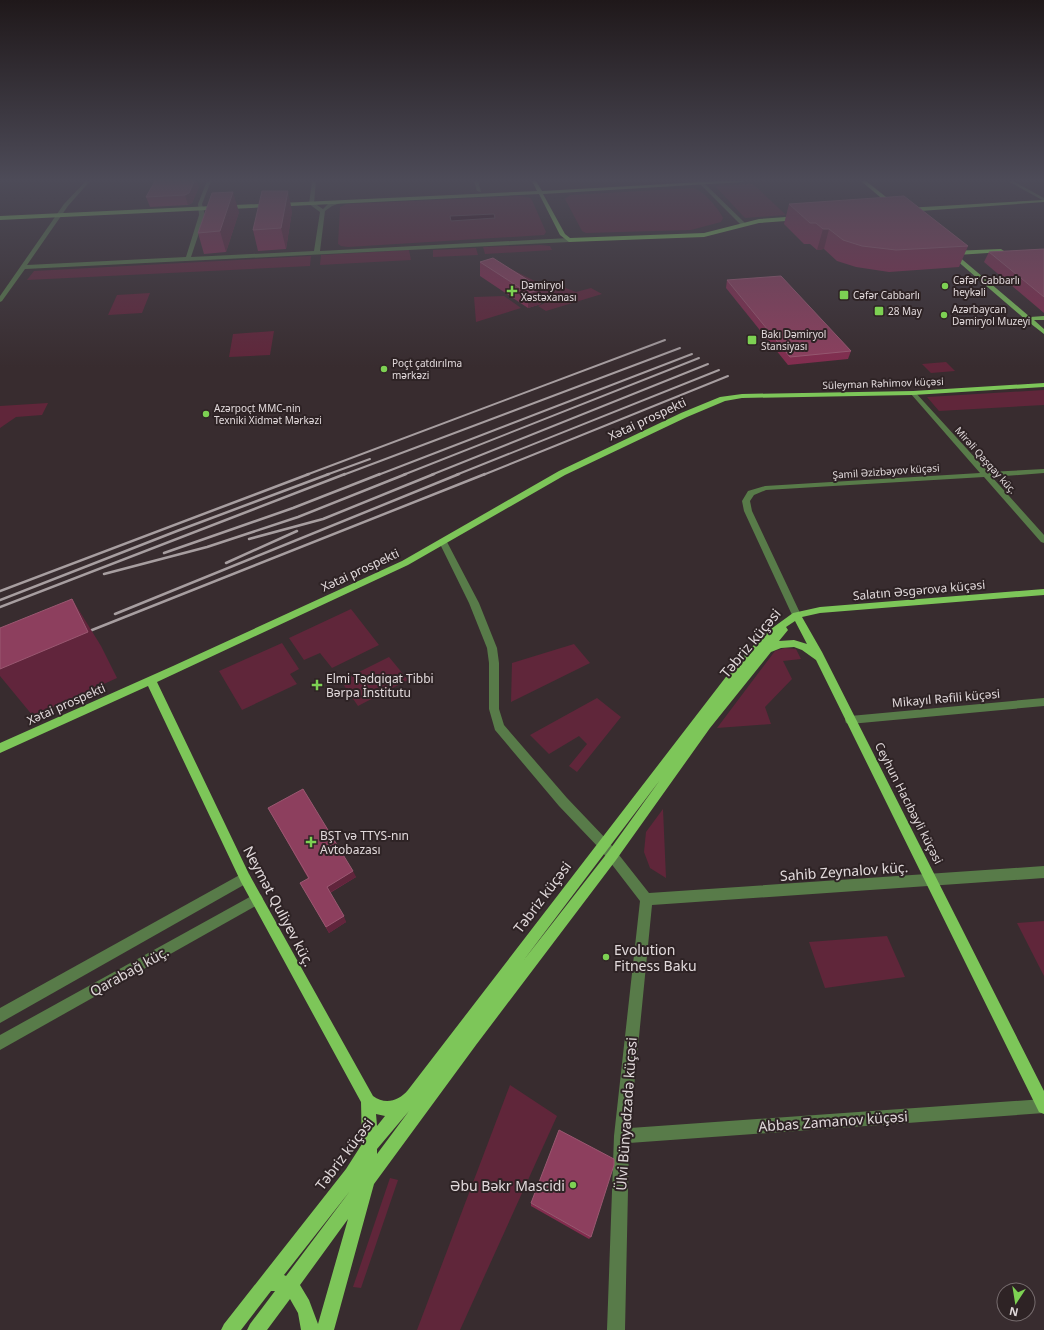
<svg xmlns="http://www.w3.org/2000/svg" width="1044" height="1330" viewBox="0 0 1044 1330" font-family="'Noto Sans',sans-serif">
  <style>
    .green { fill: #60263a }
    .water { fill: #300214; stroke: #654250 }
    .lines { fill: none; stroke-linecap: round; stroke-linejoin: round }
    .minor { fill: #587b49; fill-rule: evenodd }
    .major { fill: #7dc659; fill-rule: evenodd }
    .rail-far1 { stroke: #a79ea0; stroke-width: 2 }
    .rail { stroke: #a79ea0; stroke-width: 2.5 }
    .wall { fill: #832d4f }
    .shaded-wall { fill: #61253c }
    .building { fill: #8d3f5e; stroke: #9a5871 }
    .poi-dot { fill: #7dd153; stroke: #2e2325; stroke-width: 1.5 }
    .labels { text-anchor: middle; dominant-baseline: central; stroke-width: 4; stroke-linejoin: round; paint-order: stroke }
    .far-poi-label { font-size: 10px; fill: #e1d9db; stroke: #2e2325; text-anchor: start }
    .far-street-label { font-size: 10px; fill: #e1d9db; stroke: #2e2325 }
    .street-label { font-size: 12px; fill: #e1d9db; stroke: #2e2325 }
    .poi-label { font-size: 12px; fill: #e1d9db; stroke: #2e2325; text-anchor: start }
    .near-street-label { font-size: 14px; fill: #e1d9db; stroke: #2e2325 }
    .near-poi-label { font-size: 14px; fill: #e1d9db; stroke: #2e2325; text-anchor: start }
  </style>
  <rect width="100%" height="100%" fill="#382c2f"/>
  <g class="green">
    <polygon points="753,184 786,215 745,218 715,186"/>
    <path d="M693,188C704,191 718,208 723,218L721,222L691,230L586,233L582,231L565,199L570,195Z"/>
    <polygon points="520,196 531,198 546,232 544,235 348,247 341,246 338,244 340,207 347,204"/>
    <polygon points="541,245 550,246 552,250 485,254 483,247"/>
    <polygon points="476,248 478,255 433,257 433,250"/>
    <polygon points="409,250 411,260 320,265 321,255"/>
    <polygon points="311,256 310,266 27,280 34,271"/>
    <polygon points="509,268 535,281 555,284 576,292 591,288 602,294 546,311 538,306 545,303 496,271"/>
    <polygon points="150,293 142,313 108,315 117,295"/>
    <polygon points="504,296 521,308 476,322 474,297"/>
    <polygon points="274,331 270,355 229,357 233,334"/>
    <polygon points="946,362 955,371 931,373 922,364"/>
    <polygon points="1044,390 1044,405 939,411 927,397"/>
    <polygon points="48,403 42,415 16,417 0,428 0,406"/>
    <polygon points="351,609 379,645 332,668 320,653 304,660 289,638"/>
    <polygon points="282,643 299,669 290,674 297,684 242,710 219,671"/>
    <polygon points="574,644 590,663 511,702 512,663"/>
    <polygon points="785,648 796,649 801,659 783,661 792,679 765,707 771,724 717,728 775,651"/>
    <polygon points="389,657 408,680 358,706 341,681"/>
    <polygon points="597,698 621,717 577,772 569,766 587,744 579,736 549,754 530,735"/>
    <polygon points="663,809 666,878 650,868 644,852 646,832"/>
    <polygon points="1044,921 1044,976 1017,923"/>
    <polygon points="887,936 905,977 825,988 809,942"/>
    <polygon points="510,1085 557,1116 460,1330 417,1330"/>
    <polygon points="390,1178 398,1180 361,1288 353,1287"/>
  </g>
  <polygon class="water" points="494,214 495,218 451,221 450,216"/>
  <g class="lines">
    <g class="minor">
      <polygon points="86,181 90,181 68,206 27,265 186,257 199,215 198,204 207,181 211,181 202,204 205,215 191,257 314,251 320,212 309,204 312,181 316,181 314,203 323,209 328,204 341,201 343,202 332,206 325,211 320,251 569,238 572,240 569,242 25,269 2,301 0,302 0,296 64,204"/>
      <polygon points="474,181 478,181 481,192 477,191"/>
      <polygon points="697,181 702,181 745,223 745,225 741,225"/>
      <polygon points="1008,181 1013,181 1044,198 1044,201"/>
      <polygon points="913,391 915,392 988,472 1044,469 1044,473 992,477 1044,535 1044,543 1041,542 984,477 766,490 754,495 750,501 752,511 801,615 796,618 793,617 744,511 742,501 748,491 765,486 980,473 911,394 909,393"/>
      <polygon points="443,539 447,542 479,603 497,648 499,663 499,709 504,725 567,798 608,841 649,893 1044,866 1044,878 652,905 630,1128 1044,1099 1044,1113 629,1143 625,1330 607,1330 614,1136 640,901 600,849 559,806 495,730 489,709 489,663 487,648 469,603 439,542"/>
      <polygon points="1044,698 1044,706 850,724 846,723 845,720 846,717 850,716"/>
      <polygon points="245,872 249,874 251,878 249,882 0,1023 0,1008"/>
      <polygon points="257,893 261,895 263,899 261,903 0,1050 0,1035"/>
    </g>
    <g class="major">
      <polygon points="532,181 536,181 542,191 719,181 744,181 742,182 543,194 565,234 570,238 704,233 759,219 799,216 802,218 799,220 759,223 704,237 569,242 560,235 539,194 0,220 0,216 537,191"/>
      <polygon points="861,181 866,181 896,205 896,207 892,207"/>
      <polygon points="1044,200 1044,202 906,212 903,210 906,208"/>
      <polygon points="1001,249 1004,251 1003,252 957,255 1030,317 1044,316 1044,320 1034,320 1044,329 1044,334 1026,320 948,253 951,251"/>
      <path d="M1044,383V387L913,395L742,398L725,401L687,417L565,475L408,565L157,682L249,874L373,1096C385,1105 399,1101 408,1090L732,669L764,634L793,613L820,607L1044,589V595L820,613L802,617L822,652L1044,1091V1114L1039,1112L816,660L802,650L794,647L781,648L771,652L710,728L616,860L476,1045L374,1184L334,1330H301L298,1313L290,1299L267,1330H247L250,1324L275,1291H271L241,1330H221L224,1324L346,1169L362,1144L361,1102L241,882L148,686L0,753V743L173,666L402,561L559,471L681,413L720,397L742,394L913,391ZM795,621L807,644L794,640L779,641L788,630L786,627ZM660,780L608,852L523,961ZM409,1111L377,1154V1149ZM376,1114L385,1116L377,1126ZM350,1191L286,1276L284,1275ZM348,1219L318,1324L309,1300L300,1285Z"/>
    </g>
    <g class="rail-far1">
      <polyline points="306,475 665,340"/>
      <polyline points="326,475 370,459"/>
      <polyline points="343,475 680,348"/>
      <polyline points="378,475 692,354"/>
      <polyline points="403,475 699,358"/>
      <polyline points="431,475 708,364"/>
      <polyline points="456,475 719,370"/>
      <polyline points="483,475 728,376"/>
    </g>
    <g class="rail">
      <polyline points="249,539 323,519 434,474"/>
      <polyline points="164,553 293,508 380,474"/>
      <polyline points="226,563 297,531"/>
      <polyline points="104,574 207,547 298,517 406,474"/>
      <polyline points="0,591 309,474"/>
      <polyline points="0,600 177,531 329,474"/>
      <polyline points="0,607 345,474"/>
      <polyline points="115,614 459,474"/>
      <polyline points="82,634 485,474"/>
    </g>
  </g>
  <g class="wall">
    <polygon points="199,187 192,203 188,205 150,207 146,197"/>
    <polygon points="789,204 968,246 959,267 889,272 856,267 837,261 824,249 817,250 810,244 804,244 784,224"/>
    <polygon points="292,211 286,249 258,251 253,230"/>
    <polygon points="239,212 226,252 204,254 198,233"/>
    <polygon points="1044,249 1044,313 984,262 989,252"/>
    <polygon points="480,262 542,289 541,304 528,308 480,276"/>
    <polygon points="727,280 851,351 848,359 788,365 726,288"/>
    <polygon points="268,808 356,877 330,893 346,922 329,933 304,889 308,878"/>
    <polygon points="531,1203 591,1237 589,1239 531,1206"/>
  </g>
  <g class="shaded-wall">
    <polygon points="194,181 197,181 199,187 192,203 188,205 185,195"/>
    <polygon points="288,191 292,211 286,249 281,228"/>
    <polygon points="233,192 239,212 226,252 220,231"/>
    <polygon points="823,229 829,229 824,249 817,250"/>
    <polygon points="542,289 541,304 528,308 528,293"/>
    <polygon points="72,599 101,646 117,678 33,716 0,676 0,669"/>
    <polygon points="353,871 356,877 329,893 327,887"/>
    <polygon points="344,916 346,922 329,933 326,927"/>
  </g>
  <g class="building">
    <polygon points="155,181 194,181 189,193 185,195 146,197"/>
    <polygon points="262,191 288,191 281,228 253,230"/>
    <polygon points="233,192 220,231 198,233 212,193"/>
    <polygon points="904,196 968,246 896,250 862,246 843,240 829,229 823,229 816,223 810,223 789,204"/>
    <polygon points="1044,249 1044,297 989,252"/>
    <polygon points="493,258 542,289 528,293 480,262"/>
    <polygon points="781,276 851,351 790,357 727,280"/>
    <polygon points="72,599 88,632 0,669 0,628"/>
    <polygon points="303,789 353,871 327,887 344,916 326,927 300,883 309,878 268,808"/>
    <polygon points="559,1130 614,1159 614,1165 591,1237 531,1203"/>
  </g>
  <linearGradient id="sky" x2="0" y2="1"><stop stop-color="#1f181a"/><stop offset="0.49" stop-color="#4d4b58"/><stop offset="1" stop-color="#4d4b58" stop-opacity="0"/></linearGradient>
  <rect width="1044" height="367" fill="url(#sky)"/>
  <g class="poi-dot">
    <circle cx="945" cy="286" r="4"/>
    <path d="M510 285h4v4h4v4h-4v4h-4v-4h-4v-4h4z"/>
    <rect x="839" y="290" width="10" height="10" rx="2"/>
    <rect x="874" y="306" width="10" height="10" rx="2"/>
    <circle cx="944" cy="315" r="4"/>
    <rect x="747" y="335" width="10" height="10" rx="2"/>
    <circle cx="384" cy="369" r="4"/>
    <circle cx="206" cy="414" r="4"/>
    <path d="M315 679h4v4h4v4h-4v4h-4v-4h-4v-4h4z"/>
    <path d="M309 836h4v4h4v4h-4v4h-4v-4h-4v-4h4z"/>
    <circle cx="606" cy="957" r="4"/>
    <circle cx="573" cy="1185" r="4"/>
  </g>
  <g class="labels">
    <g class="far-poi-label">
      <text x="953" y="280">Cəfər Cabbarlı<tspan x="953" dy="12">heykəli</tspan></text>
      <text x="521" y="285">Dəmiryol<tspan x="521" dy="12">Xəstəxanası</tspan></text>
      <text x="853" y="295">Cəfər Cabbarlı</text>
      <text x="952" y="309">Azərbaycan<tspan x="952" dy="12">Dəmiryol Muzeyi</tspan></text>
      <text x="888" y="311">28 May</text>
      <text x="761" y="334">Bakı Dəmiryol<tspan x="761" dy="12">Stansiyası</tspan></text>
      <text x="392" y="363">Poçt çatdırılma<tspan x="392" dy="12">mərkəzi</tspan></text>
      <text x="214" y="408">Azərpoçt MMC-nin<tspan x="214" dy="12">Texniki Xidmət Mərkəzi</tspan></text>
    </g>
    <g class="far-street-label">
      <text transform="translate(883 383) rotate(-2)">Süleyman Rəhimov küçəsi</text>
      <text transform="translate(986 460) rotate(48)">Mirəli Qaşqay küç.</text>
      <text transform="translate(886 471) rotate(-4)">Şamil Əzizbəyov küçəsi</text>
    </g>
    <g class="street-label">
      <text transform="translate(647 419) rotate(-25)">Xətai prospekti</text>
      <text transform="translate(360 570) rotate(-25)">Xətai prospekti</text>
      <text transform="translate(919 590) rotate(-5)">Salatın Əsgərova küçəsi</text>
      <text transform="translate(946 698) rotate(-5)">Mikayıl Rəfili küçəsi</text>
      <text transform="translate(66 704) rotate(-24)">Xətai prospekti</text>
      <text transform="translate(909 803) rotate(63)">Ceyhun Hacıbəyli küçəsi</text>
    </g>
    <g class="poi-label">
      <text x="326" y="678">Elmi Tədqiqat Tibbi<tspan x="326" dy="14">Bərpa İnstitutu</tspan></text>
      <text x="320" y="835">BŞT və TTYS-nın<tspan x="320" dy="14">Avtobazası</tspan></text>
    </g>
    <g class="near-street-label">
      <text transform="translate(750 643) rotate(-50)">Təbriz küçəsi</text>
      <text transform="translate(844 871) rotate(-4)">Sahib Zeynalov küç.</text>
      <text transform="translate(542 897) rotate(-53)">Təbriz küçəsi</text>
      <text transform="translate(279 906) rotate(62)">Neymət Quliyev küç.</text>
      <text transform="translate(129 971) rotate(-29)">Qarabağ küç.</text>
      <text transform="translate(626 1114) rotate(-86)">Ülvi Bünyadzadə küçəsi</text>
      <text transform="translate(833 1121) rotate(-4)">Abbas Zamanov küçəsi</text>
      <text transform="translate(344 1154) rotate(-53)">Təbriz küçəsi</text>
    </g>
    <g class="near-poi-label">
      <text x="614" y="949">Evolution<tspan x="614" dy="16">Fitness Baku</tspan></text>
      <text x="565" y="1185" text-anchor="end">Əbu Bəkr Mascidi</text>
    </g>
  </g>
  <g transform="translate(1016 1302) rotate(192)"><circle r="19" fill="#2e2325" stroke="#766c6e"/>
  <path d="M0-3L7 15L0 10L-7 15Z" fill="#7dd153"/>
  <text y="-6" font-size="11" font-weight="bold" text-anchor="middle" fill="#e1d9db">N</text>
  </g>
</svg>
